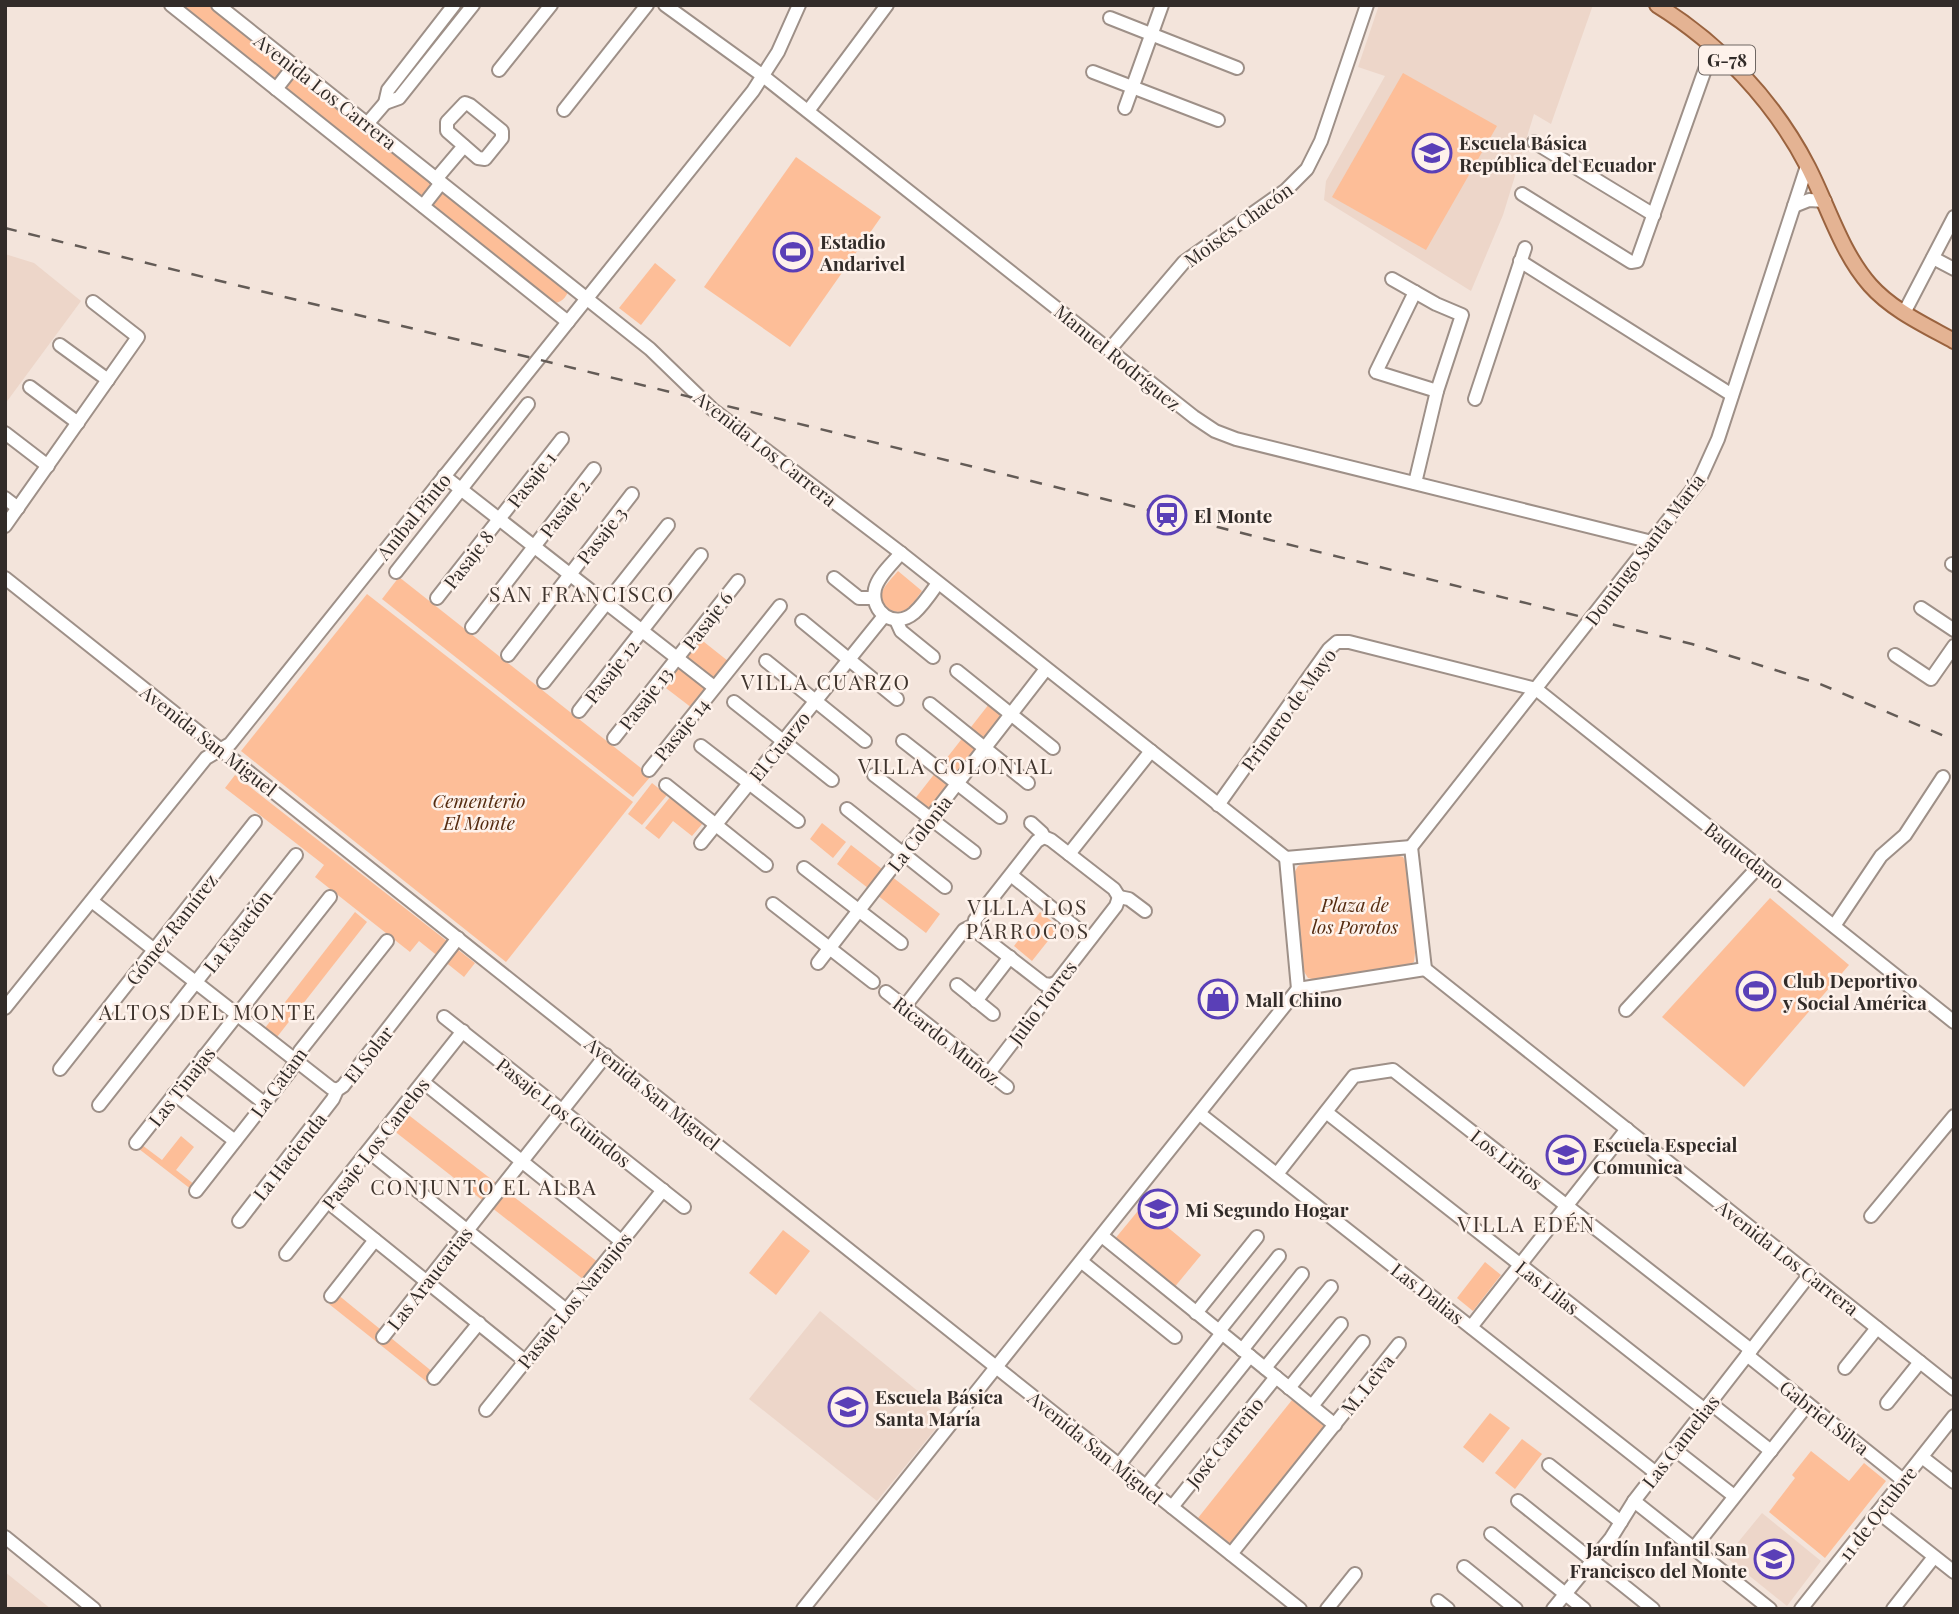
<svg xmlns="http://www.w3.org/2000/svg" width="1959" height="1614" viewBox="0 0 1959 1614" font-family="'Playfair Display',serif">
  <style>
    .built { fill: #edd6c9 }
    .green { fill: #fdbe98 }
    .lines { fill: none; stroke-linecap: round; stroke-linejoin: round }
    .minor-casing { stroke: #9e9088; stroke-width: 16 }
    .major-casing { stroke: #9a633f; stroke-width: 18 }
    .minor { stroke: #fff; stroke-width: 12 }
    .major { stroke: #e4b393; stroke-width: 14 }
    .rail { stroke: #635b56; stroke-width: 2.5; stroke-dasharray: 12 12; stroke-linecap: butt }
    .labels { text-anchor: middle; dominant-baseline: central; stroke-width: 5; stroke-linejoin: round; paint-order: stroke }
    .shield { fill: #fef2eb; stroke: #6f6763; stroke-width: 2 }
    .shield-label { font-size: 18px; font-weight: bold; fill: #322c29 }
    .street-label { font-size: 19px; fill: #322c29; stroke: #fef2eb }
    .poi-label { font-size: 19px; font-weight: bold; fill: #322c29; stroke: #fef2eb; text-anchor: start }
    .park-label { font-size: 19px; font-style: italic; fill: #552c11; stroke: #fef2eb }
    .neighbourhood-label { font-size: 21px; letter-spacing: 2px; fill: #3f342d; stroke: #fef2eb }
  </style>
  <rect width="100%" height="100%" fill="#f3e4db"/>
  <g class="built">
    <polygon points="1379,5 1593,5 1551,124 1534,114 1503,215 1471,291 1324,200 1326,181 1385,76 1358,67"/>
    <polygon points="5,254 34,263 81,301 5,404"/>
    <polygon points="820,1311 947,1415 877,1501 749,1399"/>
    <polygon points="1762,1513 1821,1561 1787,1606 1726,1557"/>
    <polygon points="5,1572 51,1609 5,1609"/>
  </g>
  <g class="green">
    <path d="M180,5H210L426,173L569,289C566,299 560,304 550,303L416,192Z"/>
    <polygon points="1403,73 1497,126 1426,250 1332,197"/>
    <polygon points="796,157 881,217 790,347 704,287"/>
    <polygon points="655,263 676,280 641,325 619,308"/>
    <path d="M898,571L922,591C918,596 913,605 907,609C895,618 876,604 883,590C886,584 893,577 898,571Z"/>
    <polygon points="399,577 651,776 633,797 382,599"/>
    <polygon points="367,594 633,802 506,962 241,751"/>
    <polygon points="699,638 728,661 692,708 662,685"/>
    <polygon points="989,704 999,712 1000,717 927,810 914,800"/>
    <polygon points="235,775 475,963 464,977 419,941 410,952 315,877 324,865 225,788"/>
    <polygon points="652,783 667,795 642,825 628,814"/>
    <polygon points="671,796 703,823 692,836 673,821 659,839 645,828"/>
    <polygon points="822,823 846,842 833,858 810,839"/>
    <polygon points="851,845 940,914 926,933 837,864"/>
    <polygon points="1396,855 1403,857 1408,866 1415,953 1414,962 1405,967 1317,980 1308,978 1303,970 1293,875 1298,866 1304,863"/>
    <polygon points="1770,898 1849,965 1744,1087 1662,1017"/>
    <polygon points="355,912 367,922 277,1037 265,1028"/>
    <polygon points="1040,912 1059,927 1032,961 1014,946"/>
    <polygon points="406,1113 599,1263 584,1280 393,1130"/>
    <polygon points="181,1136 194,1147 176,1170 195,1185 192,1190 139,1149 142,1145 162,1160"/>
    <polygon points="1142,1206 1201,1255 1173,1289 1114,1240"/>
    <polygon points="783,1230 810,1251 776,1295 749,1273"/>
    <polygon points="1485,1262 1501,1275 1473,1311 1457,1298"/>
    <polygon points="337,1294 434,1373 427,1382 329,1304"/>
    <polygon points="1292,1400 1325,1427 1231,1544 1198,1518"/>
    <polygon points="1490,1413 1510,1428 1483,1463 1463,1447"/>
    <polygon points="1522,1439 1542,1454 1515,1489 1495,1473"/>
    <polygon points="1811,1451 1849,1481 1864,1463 1886,1481 1825,1558 1769,1512 1795,1478 1792,1475"/>
  </g>
  <g class="lines">
    <defs>
      <g id="minor">
        <polyline points="171,5 568,322"/>
        <polyline points="218,5 650,349 712,409 901,553 1286,858"/>
        <polyline points="665,5 763,76 1194,417 1215,431 1236,439 1652,542"/>
        <polyline points="1110,18 1237,68"/>
        <polyline points="499,70 551,5"/>
        <polyline points="1093,72 1218,120"/>
        <polyline points="276,89 294,66"/>
        <polyline points="385,103 399,98 473,5"/>
        <polygon points="465,103 470,105 502,131 502,138 485,159 478,158 447,131 447,122"/>
        <polyline points="1125,108 1162,5"/>
        <polyline points="564,110 647,5"/>
        <polyline points="808,111 887,5"/>
        <polyline points="367,124 385,103 388,90 454,5"/>
        <polyline points="1534,142 1654,215"/>
        <polyline points="436,179 464,146"/>
        <polyline points="1522,194 1631,262 1637,261 1713,47"/>
        <polyline points="423,206 441,183"/>
        <polyline points="1794,206 1809,200 1825,201"/>
        <polyline points="1933,258 1954,269"/>
        <polyline points="1520,261 1732,395"/>
        <polyline points="1392,279 1436,304 1462,315 1437,391 1415,483"/>
        <polyline points="1415,292 1376,372 1437,391"/>
        <polyline points="1904,313 1954,217"/>
        <polyline points="60,345 108,380"/>
        <polyline points="1110,349 1184,262 1286,190 1307,169 1321,141 1367,5"/>
        <polyline points="30,387 78,423"/>
        <polyline points="1475,399 1525,248"/>
        <polyline points="5,433 48,466"/>
        <polyline points="444,476 714,687"/>
        <polyline points="5,498 18,508"/>
        <polyline points="5,526 138,337 93,302"/>
        <path d="M901,553C892,564 878,576 875,589C870,613 895,629 914,613C923,605 931,593 938,583"/>
        <polyline points="1952,564 1954,565"/>
        <polyline points="396,572 528,404"/>
        <polyline points="5,578 1300,1609"/>
        <polyline points="834,578 859,598 874,598"/>
        <polyline points="437,598 562,439"/>
        <polyline points="1921,608 1954,630"/>
        <polyline points="896,620 901,631 933,657"/>
        <polyline points="802,621 897,699"/>
        <polyline points="472,627 594,469"/>
        <polyline points="508,655 632,494"/>
        <polyline points="1895,655 1931,679 1954,646"/>
        <polyline points="766,661 865,741"/>
        <polyline points="957,671 1053,748"/>
        <polyline points="544,682 668,525"/>
        <polyline points="734,702 832,780"/>
        <polyline points="930,704 1028,783"/>
        <polyline points="579,711 701,555"/>
        <polyline points="614,738 738,581"/>
        <polyline points="903,741 1000,817"/>
        <polyline points="701,746 798,821"/>
        <polyline points="649,770 780,606"/>
        <polyline points="874,775 974,852"/>
        <polyline points="666,785 766,865"/>
        <polyline points="1218,805 1329,649 1337,642 1349,642 1536,689 1954,1022"/>
        <polyline points="847,809 945,887"/>
        <polyline points="1031,823 1042,833 1044,837 1051,840 1114,889 1119,897"/>
        <polyline points="701,843 884,616"/>
        <polyline points="1411,847 1699,481 1718,439 1807,166"/>
        <polyline points="1411,847 1425,969"/>
        <polyline points="1069,854 1151,751"/>
        <polyline points="1286,858 1298,989"/>
        <polyline points="1286,858 1411,847"/>
        <polyline points="804,868 901,943"/>
        <polyline points="1011,875 1090,939"/>
        <polyline points="1119,897 1129,899 1145,911"/>
        <polyline points="93,902 331,1088 337,1090"/>
        <polyline points="773,904 873,982"/>
        <polyline points="974,925 977,932 1044,984 1051,985"/>
        <polyline points="1834,926 1881,856 1905,835 1943,777"/>
        <polyline points="818,963 1046,669"/>
        <polyline points="1425,969 1954,1389"/>
        <polyline points="957,985 993,1014"/>
        <polyline points="1298,989 1425,969"/>
        <polyline points="886,992 1007,1087"/>
        <polyline points="976,1001 1010,957"/>
        <polyline points="905,1006 964,930 974,925 975,920 1037,841 1044,837"/>
        <polyline points="5,1008 206,758 230,744 753,91 778,52 799,5"/>
        <polyline points="1626,1010 1759,866"/>
        <polyline points="444,1017 684,1207"/>
        <polyline points="204,1056 264,1103"/>
        <polyline points="60,1069 255,822"/>
        <polyline points="989,1073 1048,996 1051,985 1057,982 1116,906 1119,897"/>
        <polyline points="423,1082 621,1241"/>
        <polyline points="174,1094 235,1141"/>
        <polyline points="99,1105 296,855"/>
        <polyline points="1326,1112 1705,1410"/>
        <polyline points="1200,1114 1656,1473"/>
        <polyline points="136,1143 330,897"/>
        <polyline points="368,1151 566,1310"/>
        <polyline points="1277,1174 1354,1076 1393,1070 1751,1350"/>
        <polyline points="196,1191 290,1071 300,1051 387,941"/>
        <polyline points="328,1202 525,1361"/>
        <polyline points="1871,1216 1954,1116"/>
        <polyline points="239,1221 333,1099 337,1090 343,1086 458,938"/>
        <polyline points="1102,1236 1335,1425"/>
        <polyline points="286,1254 463,1031"/>
        <polyline points="1082,1262 1175,1337"/>
        <polyline points="331,1296 375,1240"/>
        <polyline points="1196,1313 1257,1237"/>
        <polyline points="1471,1327 1627,1129"/>
        <polyline points="1219,1331 1279,1256"/>
        <polyline points="383,1337 606,1055"/>
        <polyline points="1242,1350 1302,1274"/>
        <polyline points="1747,1355 1903,1480"/>
        <polyline points="1265,1368 1331,1287"/>
        <polyline points="1845,1368 1877,1328"/>
        <polyline points="434,1378 479,1323"/>
        <polyline points="1289,1388 1341,1324"/>
        <polyline points="1710,1403 1771,1451"/>
        <polyline points="1887,1403 1920,1362"/>
        <polyline points="1312,1406 1363,1342"/>
        <polyline points="486,1410 663,1190"/>
        <polyline points="1674,1449 1734,1496"/>
        <polyline points="1922,1457 1954,1482"/>
        <polyline points="1119,1465 1222,1333"/>
        <polyline points="1549,1465 1621,1522"/>
        <polyline points="1146,1486 1250,1356"/>
        <polyline points="1518,1501 1653,1609"/>
        <polyline points="1634,1501 1770,1609"/>
        <polyline points="1172,1507 1276,1377"/>
        <polyline points="1878,1512 1954,1572"/>
        <polyline points="1491,1534 1584,1609"/>
        <polyline points="5,1537 94,1609"/>
        <polyline points="1694,1548 1808,1404"/>
        <polyline points="1231,1554 1399,1344"/>
        <polyline points="1464,1567 1516,1609"/>
        <polyline points="1438,1601 1448,1609"/>
        <polyline points="803,1609 1298,989"/>
        <polyline points="1327,1609 1355,1574"/>
        <polyline points="1553,1609 1611,1538 1634,1501 1810,1274"/>
        <polyline points="1801,1609 1954,1416"/>
        <polyline points="1893,1609 1934,1557"/>
      </g>
      <path id="major" d="M1657,5C1720,44 1774,101 1808,167C1828,206 1841,252 1870,285C1892,310 1925,325 1954,341"/>
    </defs>
    <use href="#minor" class="minor-casing"/>
    <use href="#major" class="major-casing"/>
    <use href="#minor" class="minor"/>
    <use href="#major" class="major"/>
    <polyline class="rail" points="5,228 1692,644 1820,684 1954,740"/>
  </g>
  <defs>
    <symbol id="school-ring" viewBox="-11 -11 22 22"><circle r="9.5" fill="#fef2eb" stroke="#5a3fb7" stroke-width="1.5"/><path d="M0-5L7-2L0 1L-7-2ZM-4 1L0 2.5L4 1V4Q0 6-4 4Z" fill="#5a3fb7"/></symbol>
    <symbol id="stadium-ring" viewBox="-11 -11 22 22"><circle r="9.5" fill="#fef2eb" stroke="#5a3fb7" stroke-width="1.5"/><path d="M0-5a6.5 5 0 1 0 0 10a6.5 5 0 1 0 0-10ZM-3.5-1.8h7v3.6h-7Z" fill="#5a3fb7"/></symbol>
    <symbol id="station-ring" viewBox="-11 -11 22 22"><circle r="9.5" fill="#fef2eb" stroke="#5a3fb7" stroke-width="1.5"/><path d="M-3-6H3Q5-6 5-4V2Q5 4 3 4L4.5 6H3L1.5 4h-3L-3 6H-4.5L-3 4Q-5 4-5 2V-4Q-5-6-3-6ZM-3.5-4v3h7v-3ZM-3.5 1v1.5H-2V1ZM2 1v1.5H3.5V1Z" fill="#5a3fb7"/></symbol>
    <symbol id="shop-ring" viewBox="-11 -11 22 22"><circle r="9.5" fill="#fef2eb" stroke="#5a3fb7" stroke-width="1.5"/><path d="M-5-2.5h2.3a2.7 3.5 0 0 1 5.4 0H5L5.5 6h-11ZM-1.5-2.5h3a1.5 2.3 0 0 0-3 0Z" fill="#5a3fb7"/></symbol>
  </defs>
  <g fill-rule="evenodd">
    <use href="#school-ring" x="1410" y="131" width="44" height="44"/>
    <use href="#stadium-ring" x="771" y="230" width="44" height="44"/>
    <use href="#station-ring" x="1145" y="493" width="44" height="44"/>
    <use href="#stadium-ring" x="1734" y="969" width="44" height="44"/>
    <use href="#shop-ring" x="1196" y="977" width="44" height="44"/>
    <use href="#school-ring" x="1544" y="1133" width="44" height="44"/>
    <use href="#school-ring" x="1136" y="1187" width="44" height="44"/>
    <use href="#school-ring" x="826" y="1385" width="44" height="44"/>
    <use href="#school-ring" x="1752" y="1537" width="44" height="44"/>
  </g>
  <g class="labels">
    <rect class="shield" x="1699" y="45.5" width="56" height="29" rx="5"/>
    <g class="shield-label">
      <text x="1727" y="60">G-78</text>
    </g>
    <g class="street-label">
      <text transform="translate(326 91) rotate(38)">Avenida Los Carrera</text>
      <text transform="translate(1238 224) rotate(-36)">Moisés Chacón</text>
      <text transform="translate(1118 357) rotate(39)">Manuel Rodríguez</text>
      <text transform="translate(766 448) rotate(38)">Avenida Los Carrera</text>
      <text transform="translate(531 479) rotate(-52)">Pasaje 1</text>
      <text transform="translate(564 508) rotate(-52)">Pasaje 2</text>
      <text transform="translate(413 516) rotate(-51)">Aníbal Pinto</text>
      <text transform="translate(601 535) rotate(-52)">Pasaje 3</text>
      <text transform="translate(1644 549) rotate(-53)">Domingo Santa María</text>
      <text transform="translate(468 559) rotate(-52)">Pasaje 8</text>
      <text transform="translate(707 620) rotate(-52)">Pasaje 6</text>
      <text transform="translate(611 671) rotate(-52)">Pasaje 12</text>
      <text transform="translate(645 698) rotate(-52)">Pasaje 13</text>
      <text transform="translate(1288 709) rotate(-54)">Primero de Mayo</text>
      <text transform="translate(681 729) rotate(-51)">Pasaje 14</text>
      <text transform="translate(209 740) rotate(38)">Avenida San Miguel</text>
      <text transform="translate(779 746) rotate(-51)">El Cuarzo</text>
      <text transform="translate(919 833) rotate(-52)">La Colonia</text>
      <text transform="translate(1745 855) rotate(38)">Baquedano</text>
      <text transform="translate(171 929) rotate(-52)">Gómez Ramírez</text>
      <text transform="translate(237 931) rotate(-52)">La Estación</text>
      <text transform="translate(1042 1002) rotate(-53)">Julio Torres</text>
      <text transform="translate(947 1040) rotate(38)">Ricardo Muñoz</text>
      <text transform="translate(368 1054) rotate(-52)">El Solar</text>
      <text transform="translate(278 1082) rotate(-54)">La Catam</text>
      <text transform="translate(181 1086) rotate(-52)">Las Tinajas</text>
      <text transform="translate(653 1093) rotate(39)">Avenida San Miguel</text>
      <text transform="translate(564 1112) rotate(38)">Pasaje Los Guindos</text>
      <text transform="translate(375 1143) rotate(-52)">Pasaje Los Canelos</text>
      <text transform="translate(289 1156) rotate(-52)">La Hacienda</text>
      <text transform="translate(1507 1159) rotate(38)">Los Lirios</text>
      <text transform="translate(1788 1257) rotate(38)">Avenida Los Carrera</text>
      <text transform="translate(429 1278) rotate(-52)">Las Araucarias</text>
      <text transform="translate(1548 1287) rotate(38)">Las Lilas</text>
      <text transform="translate(1428 1293) rotate(38)">Las Dalias</text>
      <text transform="translate(574 1300) rotate(-51)">Pasaje Los Naranjos</text>
      <text transform="translate(1367 1384) rotate(-51)">M. Leiva</text>
      <text transform="translate(1825 1417) rotate(38)">Gabriel Silva</text>
      <text transform="translate(1680 1441) rotate(-52)">Las Camelias</text>
      <text transform="translate(1224 1442) rotate(-51)">José Carreño</text>
      <text transform="translate(1096 1447) rotate(39)">Avenida San Miguel</text>
      <text transform="translate(1877 1513) rotate(-52)">11 de Octubre</text>
    </g>
    <g class="poi-label">
      <text x="1459" y="142">Escuela Básica<tspan x="1459" dy="22">República del Ecuador</tspan></text>
      <text x="820" y="241">Estadio<tspan x="820" dy="22">Andarivel</tspan></text>
      <text x="1194" y="515">El Monte</text>
      <text x="1783" y="980">Club Deportivo<tspan x="1783" dy="22">y Social América</tspan></text>
      <text x="1245" y="999">Mall Chino</text>
      <text x="1593" y="1144">Escuela Especial<tspan x="1593" dy="22">Comunica</tspan></text>
      <text x="1185" y="1209">Mi Segundo Hogar</text>
      <text x="875" y="1396">Escuela Básica<tspan x="875" dy="22">Santa María</tspan></text>
      <text x="1747" y="1548" text-anchor="end">Jardín Infantil San<tspan x="1747" dy="22">Francisco del Monte</tspan></text>
    </g>
    <g class="park-label">
      <text x="479" y="800">Cementerio<tspan x="479" dy="22">El Monte</tspan></text>
      <text x="1355" y="904">Plaza de<tspan x="1355" dy="22">los Porotos</tspan></text>
    </g>
    <g class="neighbourhood-label">
      <text x="582" y="593">SAN FRANCISCO</text>
      <text x="826" y="681">VILLA CUARZO</text>
      <text x="956" y="765">VILLA COLONIAL</text>
      <text x="1028" y="906">VILLA LOS<tspan x="1028" dy="24">PÁRROCOS</tspan></text>
      <text x="208" y="1011">ALTOS DEL MONTE</text>
      <text x="484" y="1186">CONJUNTO EL ALBA</text>
      <text x="1527" y="1223">VILLA EDÉN</text>
    </g>
  </g>
  <rect width="1959" height="1614" fill="none" stroke="#322c29" stroke-width="14"/>
</svg>
